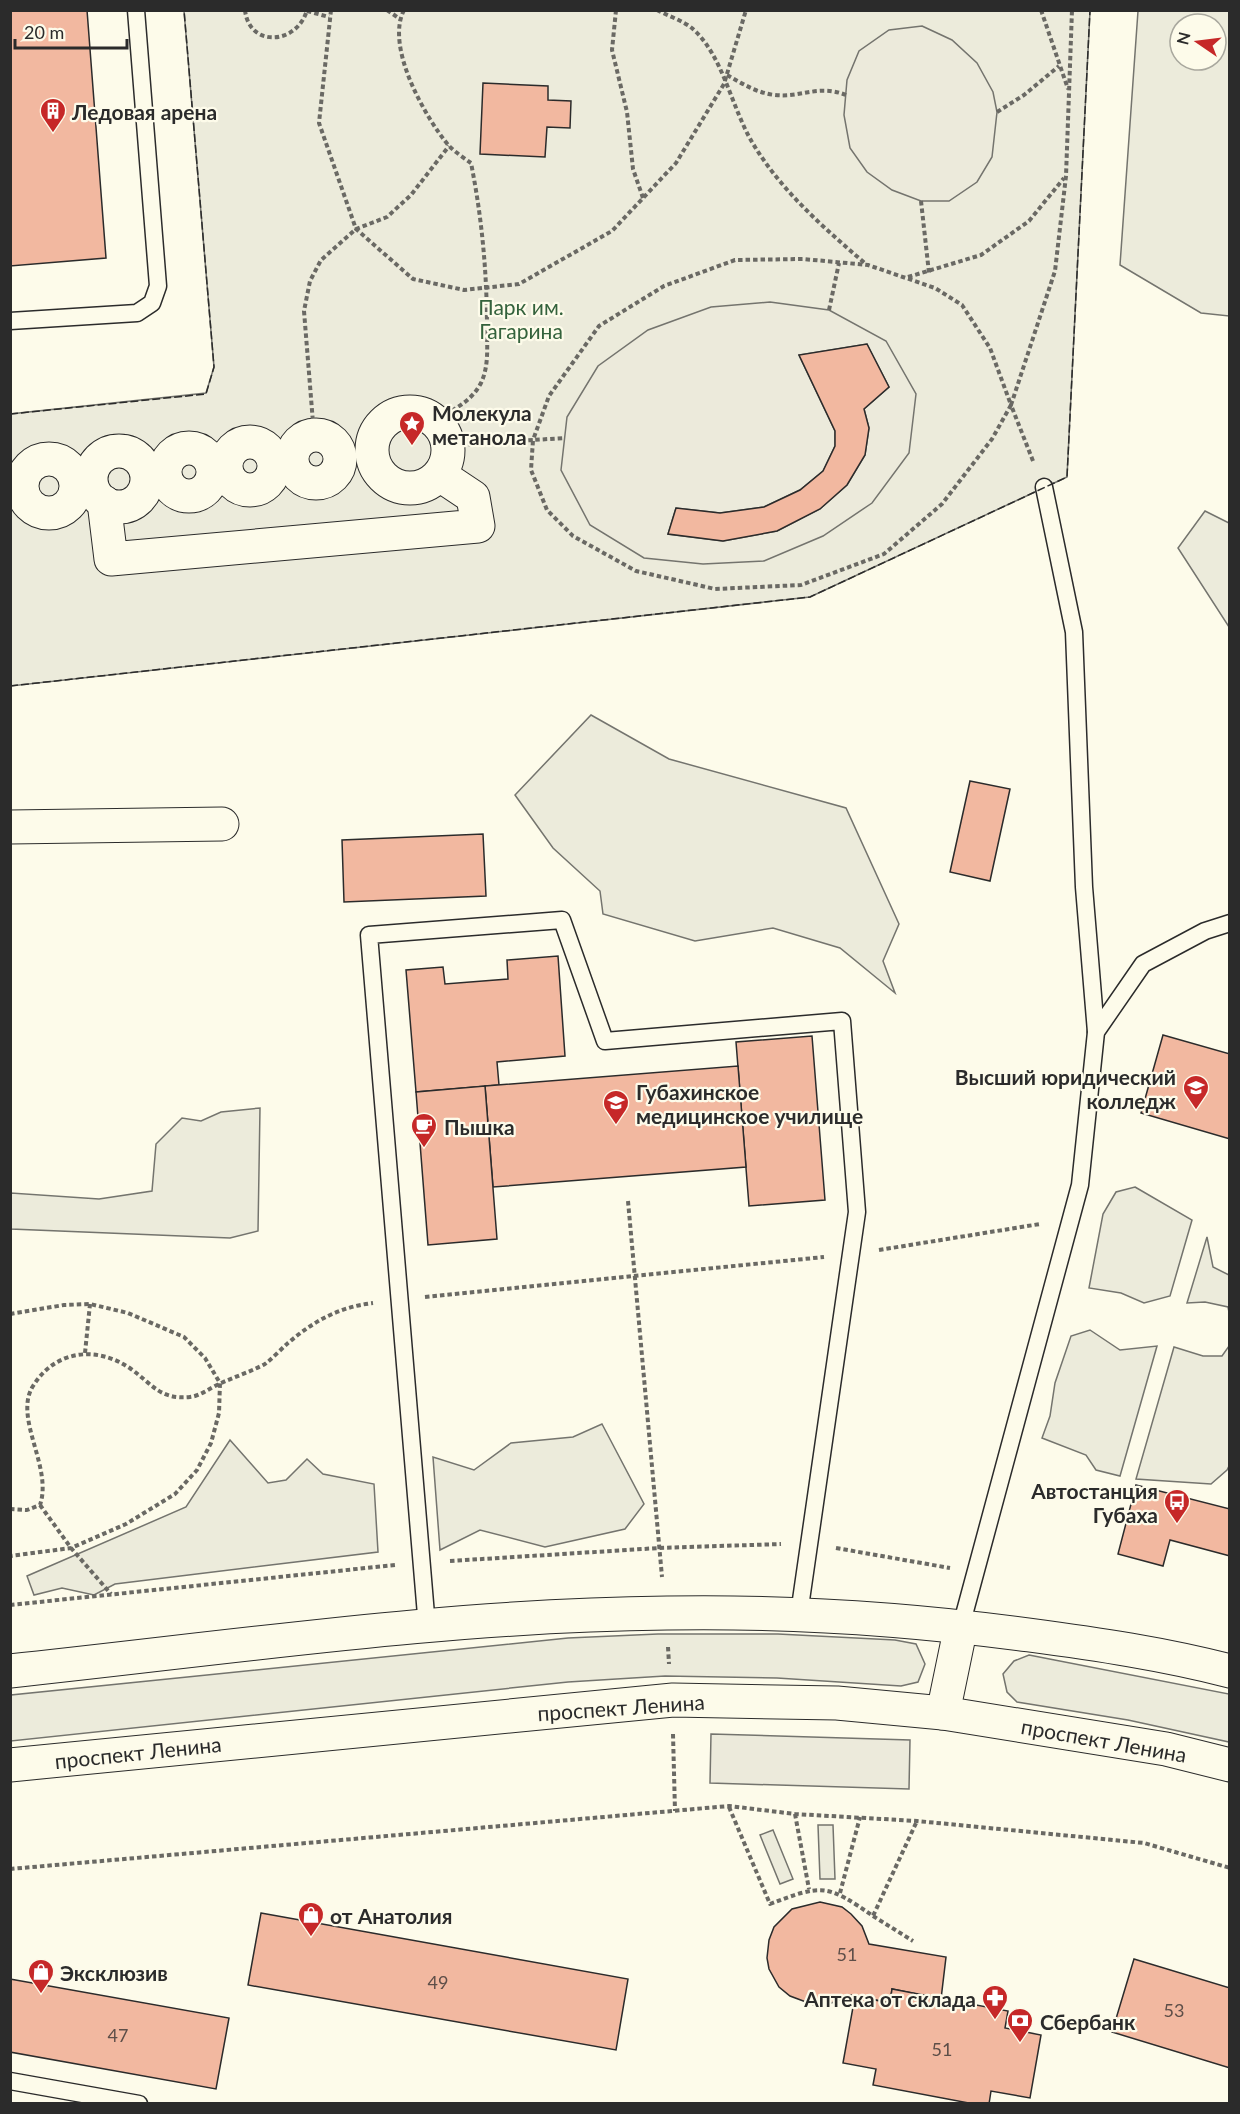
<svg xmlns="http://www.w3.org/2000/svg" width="1240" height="2114" viewBox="0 0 1240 2114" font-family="Lato,sans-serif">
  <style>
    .green { fill: #ecebdb; stroke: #74746e; stroke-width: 1.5; fill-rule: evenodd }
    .parking { fill: #eceadb; stroke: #74746e; stroke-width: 1.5; fill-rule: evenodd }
    .building { fill: #f2b8a0; stroke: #2b2b2b; stroke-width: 1.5 }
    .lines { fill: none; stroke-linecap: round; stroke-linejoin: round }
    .lane-casing { stroke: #2b2b2b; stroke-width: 19 }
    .street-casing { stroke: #2b2b2b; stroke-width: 35 }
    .secondary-casing { stroke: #2b2b2b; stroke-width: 35 }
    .path { stroke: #6a6964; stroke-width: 4; stroke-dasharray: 4.5 3; stroke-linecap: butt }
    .lane { stroke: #fdfbea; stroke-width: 16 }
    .street { stroke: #fdfbea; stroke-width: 33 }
    .secondary { stroke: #fdfbea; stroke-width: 33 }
    .fence { stroke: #2b2b2b; stroke-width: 1.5; stroke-dasharray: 8 3; stroke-linecap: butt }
    .labels { text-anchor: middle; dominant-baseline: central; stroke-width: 4.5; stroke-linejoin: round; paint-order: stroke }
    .number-label { font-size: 18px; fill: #5d4e48 }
    .poi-label { font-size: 21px; font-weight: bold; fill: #2b2b2b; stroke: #fdfbea; text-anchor: start }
    .park-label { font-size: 21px; fill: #34623c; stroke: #fdfbea }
    .street-label { font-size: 21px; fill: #2b2b2b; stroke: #fdfbea }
  </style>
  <rect width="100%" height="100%" fill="#fdfbea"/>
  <g class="green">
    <polygon points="184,11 1090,11 1067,477 810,597 11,686 10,414 206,393 214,367"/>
    <path d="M1138,11H1229V316L1201,313L1120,265ZM1180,24H1216V60H1180Z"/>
    <polygon points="1205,511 1229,523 1229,627 1178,548"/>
    <polygon points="591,715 669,759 846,808 899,924 883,961 895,993 840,948 773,928 695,941 603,914 600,891 553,848 515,795"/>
    <polygon points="260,1108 258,1231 230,1238 11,1229 11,1193 99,1199 152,1191 156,1144 182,1118 201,1121 221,1112"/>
    <polygon points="1135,1187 1192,1220 1170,1296 1144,1303 1121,1293 1089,1288 1103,1214 1116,1192"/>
    <polygon points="1207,1237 1213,1267 1229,1275 1229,1312 1228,1307 1205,1302 1187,1303"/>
    <polygon points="1090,1330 1120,1350 1157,1346 1120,1476 1096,1470 1086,1455 1042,1438 1050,1416 1055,1383 1071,1336"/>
    <polygon points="1229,1346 1230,1464 1227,1470 1211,1484 1136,1479 1174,1347 1203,1356 1222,1356"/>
    <polygon points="602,1424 644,1504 625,1529 545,1547 480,1530 440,1550 433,1457 474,1470 511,1443 573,1437"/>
    <polygon points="230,1440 268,1483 286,1480 307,1459 323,1474 374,1484 378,1552 115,1584 94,1595 62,1588 34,1595 27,1576 186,1507"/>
    <polygon points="658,1634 778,1634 895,1640 916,1644 925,1664 918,1682 901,1686 777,1678 665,1676 568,1682 11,1741 11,1695 568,1638"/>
    <polygon points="1029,1655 1229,1694 1229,1742 1128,1720 1017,1702 1007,1692 1003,1674 1014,1661"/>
    <polygon points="818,1825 833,1825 835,1879 820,1879"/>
    <polygon points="773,1830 793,1879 780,1884 760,1835"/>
  </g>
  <g class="parking">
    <polygon points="922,26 952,40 977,63 993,92 997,112 992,157 977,182 949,201 921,201 892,190 867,172 850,148 844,115 847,80 859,51 889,30"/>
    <path d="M770,302L829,310L886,341L916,394L909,453L872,503L823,536L764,561L703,564L644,558L590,525L561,470L567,417L598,366L648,330L711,307ZM867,344L889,387L864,409L869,428L865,455L847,485L820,509L777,531L723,541L668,534L676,508L720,513L764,507L800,490L823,471L835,446V431L799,355Z"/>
    <polygon points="711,1734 910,1740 909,1789 710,1783"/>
  </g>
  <g class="building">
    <polygon points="10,10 87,10 106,258 10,266"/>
    <polygon points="483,83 548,86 548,100 571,101 570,128 547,127 545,157 480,154"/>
    <polygon points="867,344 889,387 864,409 869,428 865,455 847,485 820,509 777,531 723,541 668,534 676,508 720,513 764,507 800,490 823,471 835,446 835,431 799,355"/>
    <polygon points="970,781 1010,789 990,881 950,872"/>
    <polygon points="483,834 486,896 344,902 342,840"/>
    <polygon points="558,956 565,1056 497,1062 499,1085 416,1092 406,970 443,967 445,984 508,979 507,960"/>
    <polygon points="1163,1035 1230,1054 1230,1139 1141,1113"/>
    <polygon points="812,1036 825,1200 749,1206 736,1042"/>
    <polygon points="738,1066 746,1167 493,1187 485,1086"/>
    <polygon points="485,1086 497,1239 428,1245 416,1092"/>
    <polygon points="1136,1485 1230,1509 1230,1556 1170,1540 1163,1566 1118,1554"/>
    <polygon points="820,1902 842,1907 851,1914 862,1926 869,1944 946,1957 941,1999 892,1989 890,2003 851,1995 829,2004 814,2005 790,1996 779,1987 769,1969 767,1958 769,1940 774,1927 792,1909"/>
    <polygon points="261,1913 628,1979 616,2050 248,1985"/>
    <polygon points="1134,1959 1230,1988 1230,2068 1112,2032"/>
    <polygon points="10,1979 229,2018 216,2089 10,2052"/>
    <polygon points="892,1989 1008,2011 1005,2028 1041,2035 1030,2098 991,2091 989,2104 974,2104 873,2085 876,2069 843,2063 855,1996 890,2003"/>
  </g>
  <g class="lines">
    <defs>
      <g id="lane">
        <polyline points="10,321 137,313 152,303 158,286 136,10"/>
        <polyline points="1044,487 1074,632 1084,887 1096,1032"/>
        <polyline points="961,1626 1080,1185 1096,1032 1143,964 1205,931 1230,923"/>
        <polyline points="427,1627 369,935 562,920 605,1041 842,1021 857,1212 799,1614"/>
        <polyline points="10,2081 139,2104"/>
      </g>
      <g id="street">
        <circle cx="410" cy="450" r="38"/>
        <circle cx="316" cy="459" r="24"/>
        <circle cx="250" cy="466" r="24"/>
        <circle cx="189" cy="472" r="24"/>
        <circle cx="119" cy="479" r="28"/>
        <circle cx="49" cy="486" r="27"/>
        <polyline points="104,502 111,559 478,526 473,497 440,475"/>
        <polyline points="10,827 222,824"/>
        <polyline points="943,1713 961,1626"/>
      </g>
      <g id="secondary">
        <path d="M10,1671C227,1648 450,1615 667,1613C788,1611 909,1619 1029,1635C1097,1644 1164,1654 1230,1671"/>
        <polyline points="10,1765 673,1700 837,1703 943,1713 1166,1749 1230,1765"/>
      </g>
    </defs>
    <use href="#lane" class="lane-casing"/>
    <use href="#street" class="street-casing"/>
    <use href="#secondary" class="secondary-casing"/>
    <g class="path">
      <path d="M245,10C249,48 297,45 307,10"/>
      <polyline points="331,10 319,123 356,229 413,279 464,290 519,284 612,231 676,163 724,84 746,10"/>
      <polyline points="387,10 400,19"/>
      <path d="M404,10C385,47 425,117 449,146C455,152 464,158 471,163C482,218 487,273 487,329C487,347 489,366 481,383C471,402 453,410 435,420"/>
      <polyline points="616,10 612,50 627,112 633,169 643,198"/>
      <path d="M657,10C668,16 684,21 693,29C723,56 731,106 752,142C781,191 824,228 867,265"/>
      <polyline points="1041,10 1068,89"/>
      <polyline points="307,11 329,17"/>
      <path d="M727,75C743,84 757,93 775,95C801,98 818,84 846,95"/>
      <polyline points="997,112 1024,95 1059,66"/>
      <polyline points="921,201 929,273"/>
      <polyline points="908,277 981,255 1029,221 1064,178"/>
      <polyline points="829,310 839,263"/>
      <polyline points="314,435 304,311 310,281 321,260 356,229 387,217 411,195 449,146"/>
      <polyline points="461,445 533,440 549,396 599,326 664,286 735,260 803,259 868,265 935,288 962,305 990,348 1011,405 992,439 942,504 884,554 801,585 715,589 636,571 573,536 547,510 531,470 533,440 565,438"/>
      <polyline points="1033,461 1011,405 1055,271 1066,176 1072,10"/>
      <polyline points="628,1201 662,1577"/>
      <polyline points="879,1250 1040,1224"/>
      <polyline points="425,1297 824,1257"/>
      <polyline points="10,1314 64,1305 90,1304 128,1313 184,1337 205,1358 220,1383 219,1413 211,1443 197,1470 175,1494 126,1524 71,1548 10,1556"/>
      <polyline points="85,1353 90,1304"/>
      <polyline points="40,1505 71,1548 111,1594"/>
      <path d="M10,1509L27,1510L40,1505C53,1467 13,1418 33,1386C55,1350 97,1345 131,1369C152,1384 160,1400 190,1397C200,1396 210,1388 219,1384C234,1377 250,1372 265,1364C273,1358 281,1349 288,1343C314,1321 339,1307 373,1303"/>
      <polyline points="836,1548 950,1568"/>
      <polyline points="450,1561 659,1548 781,1544"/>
      <polyline points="10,1605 395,1565"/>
      <polyline points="668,1647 669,1664"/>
      <polyline points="673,1734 675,1811"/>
      <path d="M729,1807L770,1904C822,1884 827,1884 873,1916L917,1821"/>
      <polyline points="795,1814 809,1889"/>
      <polyline points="10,1869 729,1806 795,1814 917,1821 1144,1843 1230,1868"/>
      <polyline points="840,1893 860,1817"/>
      <polyline points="873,1916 913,1941"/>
    </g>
    <use href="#lane" class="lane"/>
    <use href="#street" class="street"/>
    <use href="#secondary" class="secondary"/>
    <g class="fence">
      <polyline points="10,414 206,394 214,367 184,10"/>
      <polyline points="10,686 810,597 1067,477 1090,10"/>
    </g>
  </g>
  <defs>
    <symbol id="building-pin" viewBox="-11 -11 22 30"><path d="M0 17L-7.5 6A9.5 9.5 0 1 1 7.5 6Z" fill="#c62828" stroke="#fdfbea"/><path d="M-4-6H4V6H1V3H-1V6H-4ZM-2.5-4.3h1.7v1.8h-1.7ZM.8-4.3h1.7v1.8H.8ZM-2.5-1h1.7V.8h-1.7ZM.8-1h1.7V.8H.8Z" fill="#fff"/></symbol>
    <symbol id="sight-pin" viewBox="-11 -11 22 30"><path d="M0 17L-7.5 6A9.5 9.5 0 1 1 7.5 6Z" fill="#c62828" stroke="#fdfbea"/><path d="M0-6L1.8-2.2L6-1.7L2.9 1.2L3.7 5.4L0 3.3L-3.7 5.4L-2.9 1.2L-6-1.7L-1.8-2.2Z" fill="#fff"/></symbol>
    <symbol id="university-pin" viewBox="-11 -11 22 30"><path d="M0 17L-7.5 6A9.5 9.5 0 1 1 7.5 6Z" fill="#c62828" stroke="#fdfbea"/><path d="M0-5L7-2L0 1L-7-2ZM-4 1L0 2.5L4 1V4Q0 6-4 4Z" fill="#fff"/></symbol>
    <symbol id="cafe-pin" viewBox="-11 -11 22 30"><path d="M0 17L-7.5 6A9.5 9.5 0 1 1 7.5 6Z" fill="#c62828" stroke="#fdfbea"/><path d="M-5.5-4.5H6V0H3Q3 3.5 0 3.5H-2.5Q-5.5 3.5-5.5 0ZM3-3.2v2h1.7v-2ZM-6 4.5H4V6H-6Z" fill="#fff"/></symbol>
    <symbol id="bus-pin" viewBox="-11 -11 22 30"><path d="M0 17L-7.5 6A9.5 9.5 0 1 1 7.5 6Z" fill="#c62828" stroke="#fdfbea"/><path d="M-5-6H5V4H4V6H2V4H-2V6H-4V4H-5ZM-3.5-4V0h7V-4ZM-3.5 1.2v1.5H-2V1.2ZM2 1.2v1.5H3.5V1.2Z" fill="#fff"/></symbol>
    <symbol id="shop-pin" viewBox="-11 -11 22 30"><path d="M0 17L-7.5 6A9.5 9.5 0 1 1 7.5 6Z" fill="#c62828" stroke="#fdfbea"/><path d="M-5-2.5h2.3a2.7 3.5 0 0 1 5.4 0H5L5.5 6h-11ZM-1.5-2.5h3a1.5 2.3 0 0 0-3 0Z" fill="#fff"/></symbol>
    <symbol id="pharmacy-pin" viewBox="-11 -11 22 30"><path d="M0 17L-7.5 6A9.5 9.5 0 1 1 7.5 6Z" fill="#c62828" stroke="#fdfbea"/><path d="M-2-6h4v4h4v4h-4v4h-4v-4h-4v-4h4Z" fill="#fff"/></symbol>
    <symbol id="bank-pin" viewBox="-11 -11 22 30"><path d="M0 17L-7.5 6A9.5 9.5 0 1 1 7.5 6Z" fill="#c62828" stroke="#fdfbea"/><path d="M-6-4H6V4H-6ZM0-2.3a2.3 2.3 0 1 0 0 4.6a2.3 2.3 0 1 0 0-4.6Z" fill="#fff"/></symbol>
  </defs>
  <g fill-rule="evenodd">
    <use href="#building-pin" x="38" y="96" width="30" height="40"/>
    <use href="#sight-pin" x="397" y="409" width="30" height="40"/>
    <use href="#university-pin" x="1181" y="1073" width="30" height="40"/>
    <use href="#university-pin" x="601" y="1088" width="30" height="40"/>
    <use href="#cafe-pin" x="409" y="1111" width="30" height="40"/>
    <use href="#bus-pin" x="1162" y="1487" width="30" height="40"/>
    <use href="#shop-pin" x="296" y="1900" width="30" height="40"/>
    <use href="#shop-pin" x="26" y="1957" width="30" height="40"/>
    <use href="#pharmacy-pin" x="980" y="1983" width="30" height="40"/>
    <use href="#bank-pin" x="1005" y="2006" width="30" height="40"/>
  </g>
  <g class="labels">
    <g class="number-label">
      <text x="847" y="1954">51</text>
      <text x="438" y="1982">49</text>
      <text x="1174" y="2010">53</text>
      <text x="118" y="2035">47</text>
      <text x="942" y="2049">51</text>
    </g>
    <g class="poi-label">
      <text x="72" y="111">Ледовая арена</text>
      <text x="432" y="412">Молекула<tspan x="432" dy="24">метанола</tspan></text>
      <text x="1176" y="1076" text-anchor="end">Высший юридический<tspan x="1176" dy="24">колледж</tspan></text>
      <text x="636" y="1091">Губахинское<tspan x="636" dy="24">медицинское училище</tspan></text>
      <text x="444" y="1126">Пышка</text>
      <text x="1158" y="1490" text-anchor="end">Автостанция<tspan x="1158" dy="24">Губаха</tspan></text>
      <text x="330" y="1915">от Анатолия</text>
      <text x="60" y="1972">Эксклюзив</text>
      <text x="976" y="1998" text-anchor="end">Аптека от склада</text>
      <text x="1040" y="2021">Сбербанк</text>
    </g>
    <g class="park-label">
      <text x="521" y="306">Парк им.<tspan x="521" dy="24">Гагарина</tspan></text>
    </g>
    <g class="street-label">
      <text transform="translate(621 1707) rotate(-4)">проспект Ленина</text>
      <text transform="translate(1104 1740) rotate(10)">проспект Ленина</text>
      <text transform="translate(138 1752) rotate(-6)">проспект Ленина</text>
    </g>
  </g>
  <rect width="1240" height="2114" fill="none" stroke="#2b2b2b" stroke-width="24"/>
  <g transform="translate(1198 42) rotate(284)"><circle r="28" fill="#fdfbea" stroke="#a9a89e" stroke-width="1.5"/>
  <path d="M0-4.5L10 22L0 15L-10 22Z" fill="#c62828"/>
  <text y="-9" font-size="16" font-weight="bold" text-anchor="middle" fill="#2b2b2b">N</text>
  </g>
  <path d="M15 39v9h112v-9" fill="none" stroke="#2b2b2b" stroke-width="3"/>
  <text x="24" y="39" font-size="18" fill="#2b2b2b" stroke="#fdfbea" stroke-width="4.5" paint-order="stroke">20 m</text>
</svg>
